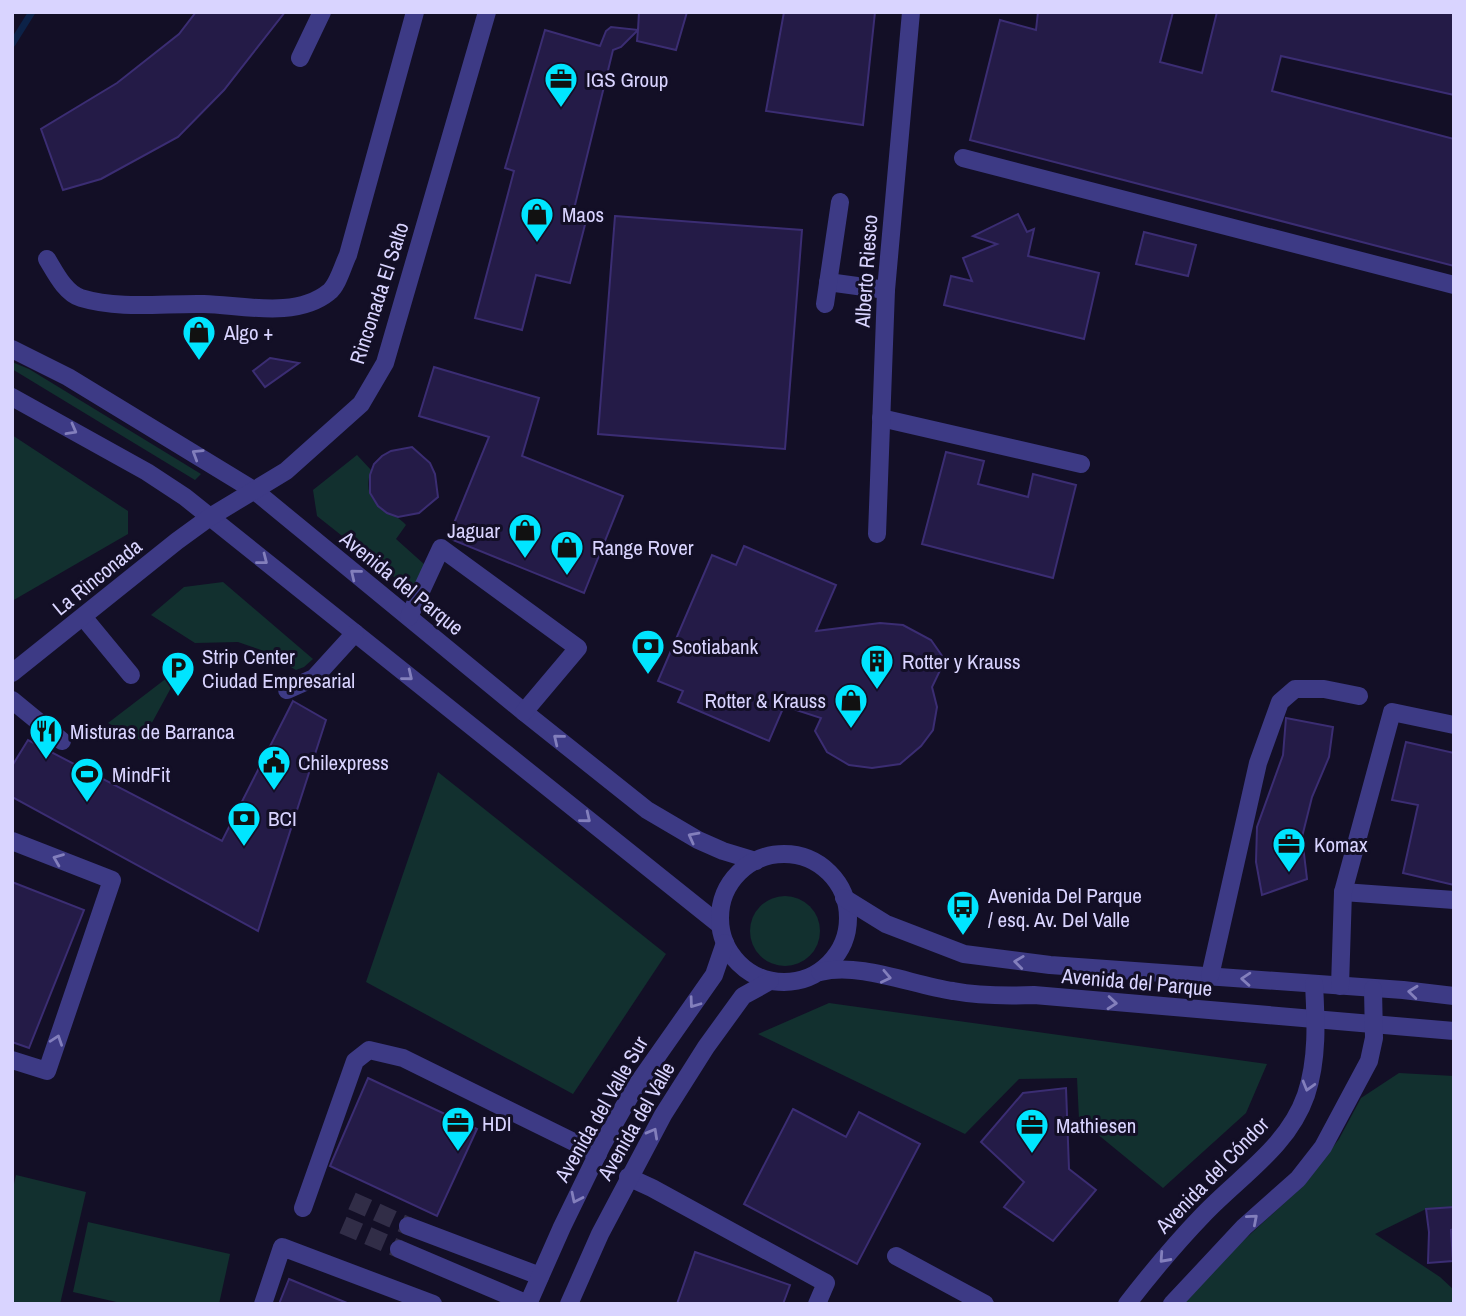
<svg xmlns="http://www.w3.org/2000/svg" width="1466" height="1316" viewBox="0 0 1466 1316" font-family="'Archivo Narrow',sans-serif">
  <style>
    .green { fill: #12302f }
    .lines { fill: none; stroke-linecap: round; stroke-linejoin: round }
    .stream { stroke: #0c2248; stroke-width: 7 }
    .building { fill: #241b47; stroke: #3b2d73; stroke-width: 2 }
    .minor-tunnel { stroke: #312d47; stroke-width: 18; stroke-dasharray: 18 9; stroke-linecap: butt }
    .minor { stroke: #3d3a85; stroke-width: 18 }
    .oneway { stroke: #837fbc }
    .labels { text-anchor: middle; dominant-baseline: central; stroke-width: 6; stroke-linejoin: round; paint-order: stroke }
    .poi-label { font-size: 21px; fill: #d9d4ff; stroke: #130f26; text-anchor: start }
    .street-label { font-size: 21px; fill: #d9d4ff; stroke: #130f26 }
  </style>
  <rect width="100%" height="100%" fill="#130f26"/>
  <g class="green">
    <polygon points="12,362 29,369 201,474 195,480 12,369"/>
    <polygon points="12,435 128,511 128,534 12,601"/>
    <path d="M357,455L371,470C359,507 390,507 406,525L396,539L425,565L413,592L317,516L313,490Z"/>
    <polygon points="223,582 313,659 304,667 296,670 261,650 238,642 195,643 151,615 184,587"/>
    <polygon points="176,671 179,673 142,741 108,723"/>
    <polygon points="438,772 666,954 573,1094 366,982"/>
    <circle cx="785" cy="931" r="35"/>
    <polygon points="829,1003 1267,1064 1246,1113 1163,1188 1079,1119 1077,1078 1019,1079 965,1134 758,1034"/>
    <polygon points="1399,1073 1454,1076 1454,1208 1426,1209 1375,1234 1440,1277 1454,1290 1454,1304 1184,1304 1219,1263 1305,1184 1339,1139 1361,1098"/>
    <polygon points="16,1175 86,1192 60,1304 12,1304 12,1193"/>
    <polygon points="88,1222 230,1254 219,1304 125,1304 73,1292"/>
  </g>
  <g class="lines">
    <polyline class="stream" points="12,44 32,12"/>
  </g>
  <g class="building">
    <polygon points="196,12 285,12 224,90 178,137 101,179 63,190 41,129 117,83 179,34"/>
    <polygon points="639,12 687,12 676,50 637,41 638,30 621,47 613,50 574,209 588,213 570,283 536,275 522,330 475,318 514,171 505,168 545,30 600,46 606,31 611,27 638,30"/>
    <polygon points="784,12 875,12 863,125 766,111"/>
    <polygon points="1038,12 1173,12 1160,62 1202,73 1217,12 1454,12 1454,95 1281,56 1272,91 1454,139 1454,266 970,140 1000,20 1036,30"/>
    <polygon points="1018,214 1027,232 1034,229 1028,256 1099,273 1084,339 944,305 951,276 972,281 963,258 997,244 973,236"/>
    <polygon points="615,216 802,230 785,449 598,434"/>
    <polygon points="1144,232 1196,245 1188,276 1136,264"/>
    <polygon points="270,358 299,363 265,387 253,371"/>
    <polygon points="434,367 539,398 522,456 623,496 584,593 448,538 489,437 419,416"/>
    <polygon points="412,447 430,463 435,474 438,497 419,513 398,517 387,513 378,506 370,493 370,475 374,464 382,456 391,451"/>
    <polygon points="946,452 984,461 978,484 1028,497 1033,474 1076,485 1053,578 922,544"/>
    <polygon points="744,546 836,585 816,631 880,623 903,625 931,640 945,660 932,687 937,707 933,730 921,746 900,764 872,768 849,765 827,752 815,731 821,718 784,706 769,741 678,702 683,691 658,681 712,555 736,565"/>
    <polygon points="293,701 326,720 258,931 12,797 12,766 28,740 222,841"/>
    <polygon points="1286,718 1333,727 1329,757 1312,797 1302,837 1307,879 1262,895 1256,862 1257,827 1283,755"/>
    <polygon points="1406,742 1454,753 1454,885 1403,873 1418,805 1392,800"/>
    <polygon points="12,882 84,910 29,1048 12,1042"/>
    <polygon points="368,1078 477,1129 437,1216 330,1166"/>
    <polygon points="1066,1088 1069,1169 1096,1190 1053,1241 1004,1207 1024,1182 981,1142 1023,1093"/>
    <polygon points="793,1109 846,1137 859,1112 920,1144 857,1264 744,1204"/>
    <polygon points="1454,1207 1454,1229 1451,1230 1453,1261 1428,1263 1429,1232 1426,1209"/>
    <polygon points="695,1252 790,1285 783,1304 677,1304"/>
    <polygon points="289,1279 347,1303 347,1304 279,1304"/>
  </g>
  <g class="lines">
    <g class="minor-tunnel">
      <polyline points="352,1201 408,1226"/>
      <polyline points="343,1225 399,1249"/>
    </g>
    <g class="minor">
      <polyline points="300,58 322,12"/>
      <polyline points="963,158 1454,285"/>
      <path d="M47,259C55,272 65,293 81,298C121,310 164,303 204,304C242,305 296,319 329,292C338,285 343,265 348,255L415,12"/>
      <polyline points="828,282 886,290"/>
      <polyline points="825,304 840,202"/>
      <polyline points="12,349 68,377 255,491 524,712 647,810 698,840 723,851 756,861"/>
      <polyline points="12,397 147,472 185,497 720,925"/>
      <polyline points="881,418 1081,464"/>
      <polyline points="877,534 886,290 911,12"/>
      <polyline points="409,617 441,548 578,648 524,712"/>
      <polyline points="84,618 131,675"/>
      <polyline points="12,673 177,541 210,517 286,471 361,404 385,363 487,12"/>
      <polyline points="287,690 314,678 355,633"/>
      <polyline points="12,700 62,741"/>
      <polyline points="12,841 112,880 47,1071 12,1060"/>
      <circle cx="784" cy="918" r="64"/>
      <polyline points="1343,892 1454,900"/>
      <polyline points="844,898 886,924 964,954 1050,965 1403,990 1454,996"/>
      <path d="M820,972C860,962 912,985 953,991C980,996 1007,996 1034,995L1454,1031"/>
      <polyline points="1210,976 1258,763 1280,702 1295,689 1324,689 1359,696"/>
      <polyline points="1340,986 1343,892 1392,712 1454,725"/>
      <polyline points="628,1177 652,1188 826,1283 817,1304"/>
      <polyline points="303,1208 355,1061 369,1050 403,1058 598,1154"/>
      <polyline points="408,1226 540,1276"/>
      <polyline points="399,1249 528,1304"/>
      <polyline points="896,1256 985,1304"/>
      <polyline points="263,1304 282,1247 433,1304"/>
      <polyline points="528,1304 562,1227 602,1145 634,1089 714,975 725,943"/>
      <polyline points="569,1304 600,1234 663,1115 706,1047 743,996 770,981"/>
      <path d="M1127,1304C1151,1273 1176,1243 1203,1215C1240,1176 1288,1147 1306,1095C1318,1059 1316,1021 1314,984"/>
      <polyline points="1172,1304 1244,1227 1298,1179 1323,1147 1369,1061 1374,1038 1373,989"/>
    </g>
  </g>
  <defs><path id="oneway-chevron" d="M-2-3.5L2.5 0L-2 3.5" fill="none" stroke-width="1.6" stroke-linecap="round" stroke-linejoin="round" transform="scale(1.75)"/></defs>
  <g class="oneway">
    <use href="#oneway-chevron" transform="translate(72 430) rotate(29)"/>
    <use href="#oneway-chevron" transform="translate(197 454) rotate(-148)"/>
    <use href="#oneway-chevron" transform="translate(263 560) rotate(38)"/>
    <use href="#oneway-chevron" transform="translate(355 574) rotate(-141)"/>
    <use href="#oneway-chevron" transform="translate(408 676) rotate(39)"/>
    <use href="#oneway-chevron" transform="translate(558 739) rotate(-141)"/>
    <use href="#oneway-chevron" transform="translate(586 818) rotate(39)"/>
    <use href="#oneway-chevron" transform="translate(693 837) rotate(-152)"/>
    <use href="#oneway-chevron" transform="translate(58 859) rotate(-158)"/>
    <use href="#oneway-chevron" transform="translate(1019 962) rotate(-173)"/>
    <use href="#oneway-chevron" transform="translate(886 977) rotate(12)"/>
    <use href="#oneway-chevron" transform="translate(1246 979) rotate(-176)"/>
    <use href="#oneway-chevron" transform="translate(1413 992) rotate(-174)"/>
    <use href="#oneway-chevron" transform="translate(694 1003) rotate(126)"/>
    <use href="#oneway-chevron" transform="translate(1112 1003) rotate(5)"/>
    <use href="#oneway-chevron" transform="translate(57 1040) rotate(-71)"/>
    <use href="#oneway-chevron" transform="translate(1308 1086) rotate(106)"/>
    <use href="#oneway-chevron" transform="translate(653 1133) rotate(-61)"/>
    <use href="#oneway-chevron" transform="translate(576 1198) rotate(116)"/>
    <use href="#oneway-chevron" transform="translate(1253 1219) rotate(-41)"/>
    <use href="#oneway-chevron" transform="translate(1164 1258) rotate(132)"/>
  </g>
  <defs>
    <symbol id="office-pin" viewBox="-11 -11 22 30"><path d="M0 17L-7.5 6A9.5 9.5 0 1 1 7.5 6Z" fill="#00e5ff" stroke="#130f26"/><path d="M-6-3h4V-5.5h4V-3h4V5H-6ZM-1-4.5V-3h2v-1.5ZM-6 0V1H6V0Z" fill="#111"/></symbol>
    <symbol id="shop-pin" viewBox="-11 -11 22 30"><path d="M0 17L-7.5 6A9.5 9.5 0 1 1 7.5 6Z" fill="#00e5ff" stroke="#130f26"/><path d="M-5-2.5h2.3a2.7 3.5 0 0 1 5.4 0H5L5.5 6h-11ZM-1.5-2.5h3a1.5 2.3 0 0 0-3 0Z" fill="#111"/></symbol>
    <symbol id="bank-pin" viewBox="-11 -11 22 30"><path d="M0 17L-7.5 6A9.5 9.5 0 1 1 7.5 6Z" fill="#00e5ff" stroke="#130f26"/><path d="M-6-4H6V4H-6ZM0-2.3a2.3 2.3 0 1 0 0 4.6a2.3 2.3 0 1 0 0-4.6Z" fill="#111"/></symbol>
    <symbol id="building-pin" viewBox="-11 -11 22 30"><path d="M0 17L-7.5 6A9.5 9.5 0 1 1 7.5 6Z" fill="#00e5ff" stroke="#130f26"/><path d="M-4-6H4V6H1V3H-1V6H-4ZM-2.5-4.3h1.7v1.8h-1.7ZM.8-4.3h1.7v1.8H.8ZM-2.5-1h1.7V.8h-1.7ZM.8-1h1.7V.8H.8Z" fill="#111"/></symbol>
    <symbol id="parking-pin" viewBox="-11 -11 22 30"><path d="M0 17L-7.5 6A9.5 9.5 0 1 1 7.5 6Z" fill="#00e5ff" stroke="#130f26"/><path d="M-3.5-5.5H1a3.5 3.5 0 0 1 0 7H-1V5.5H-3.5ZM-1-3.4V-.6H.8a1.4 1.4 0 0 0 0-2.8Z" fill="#111"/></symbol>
    <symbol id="restaurant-pin" viewBox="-11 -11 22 30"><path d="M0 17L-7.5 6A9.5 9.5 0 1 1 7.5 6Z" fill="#00e5ff" stroke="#130f26"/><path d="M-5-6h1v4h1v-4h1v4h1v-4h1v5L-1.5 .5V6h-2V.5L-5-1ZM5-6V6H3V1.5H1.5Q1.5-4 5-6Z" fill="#111"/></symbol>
    <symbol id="civic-pin" viewBox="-11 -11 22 30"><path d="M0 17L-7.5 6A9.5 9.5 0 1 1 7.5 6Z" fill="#00e5ff" stroke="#130f26"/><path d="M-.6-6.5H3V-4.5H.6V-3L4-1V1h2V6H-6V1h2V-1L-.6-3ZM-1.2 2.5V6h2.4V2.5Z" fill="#111"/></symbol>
    <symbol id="stadium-pin" viewBox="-11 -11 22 30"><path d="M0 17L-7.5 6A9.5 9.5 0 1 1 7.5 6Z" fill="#00e5ff" stroke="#130f26"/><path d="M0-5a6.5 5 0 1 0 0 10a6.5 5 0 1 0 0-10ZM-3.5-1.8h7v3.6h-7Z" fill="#111"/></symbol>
    <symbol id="bus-pin" viewBox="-11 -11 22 30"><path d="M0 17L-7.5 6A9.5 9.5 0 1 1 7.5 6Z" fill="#00e5ff" stroke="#130f26"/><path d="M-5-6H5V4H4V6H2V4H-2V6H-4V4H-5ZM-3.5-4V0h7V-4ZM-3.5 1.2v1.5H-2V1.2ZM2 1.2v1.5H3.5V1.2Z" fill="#111"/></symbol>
  </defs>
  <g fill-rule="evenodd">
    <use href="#office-pin" x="542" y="60" width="38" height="52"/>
    <use href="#shop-pin" x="518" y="195" width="38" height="52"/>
    <use href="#shop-pin" x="180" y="313" width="38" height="52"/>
    <use href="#shop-pin" x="506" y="511" width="38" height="52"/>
    <use href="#shop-pin" x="548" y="528" width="38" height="52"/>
    <use href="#bank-pin" x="629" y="627" width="38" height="52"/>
    <use href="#building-pin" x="858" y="642" width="38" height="52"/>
    <use href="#parking-pin" x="159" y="649" width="38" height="52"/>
    <use href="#shop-pin" x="832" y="681" width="38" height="52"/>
    <use href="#restaurant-pin" x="27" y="712" width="38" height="52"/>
    <use href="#civic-pin" x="255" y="743" width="38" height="52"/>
    <use href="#stadium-pin" x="68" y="755" width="38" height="52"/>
    <use href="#bank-pin" x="225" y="799" width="38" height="52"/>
    <use href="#office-pin" x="1270" y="825" width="38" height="52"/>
    <use href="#bus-pin" x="944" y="888" width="38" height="52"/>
    <use href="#office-pin" x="439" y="1104" width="38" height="52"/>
    <use href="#office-pin" x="1013" y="1106" width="38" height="52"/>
  </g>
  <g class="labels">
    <g class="poi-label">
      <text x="586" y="79">IGS Group</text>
      <text x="562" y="214">Maos</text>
      <text x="224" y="332">Algo +</text>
      <text x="500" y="530" text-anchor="end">Jaguar</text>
      <text x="592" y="547">Range Rover</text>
      <text x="672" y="646">Scotiabank</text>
      <text x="202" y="656">Strip Center<tspan x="202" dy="24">Ciudad Empresarial</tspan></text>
      <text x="902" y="661">Rotter y Krauss</text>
      <text x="826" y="700" text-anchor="end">Rotter &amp; Krauss</text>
      <text x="70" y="731">Misturas de Barranca</text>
      <text x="298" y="762">Chilexpress</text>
      <text x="112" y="774">MindFit</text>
      <text x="268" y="818">BCI</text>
      <text x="1314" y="844">Komax</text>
      <text x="988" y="895">Avenida Del Parque<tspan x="988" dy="24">/ esq. Av. Del Valle</tspan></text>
      <text x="482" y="1123">HDI</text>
      <text x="1056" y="1125">Mathiesen</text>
    </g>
    <g class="street-label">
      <text transform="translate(866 271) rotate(-86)">Alberto Riesco</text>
      <text transform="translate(379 293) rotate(-72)">Rinconada El Salto</text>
      <text transform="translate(97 577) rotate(-39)">La Rinconada</text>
      <text transform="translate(402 583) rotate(39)">Avenida del Parque</text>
      <text transform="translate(1137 982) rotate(5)">Avenida del Parque</text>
      <text transform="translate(601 1109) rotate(-60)">Avenida del Valle Sur</text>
      <text transform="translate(636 1121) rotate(-60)">Avenida del Valle</text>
      <text transform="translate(1212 1175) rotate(-46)">Avenida del Cóndor</text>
    </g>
  </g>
  <rect width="1466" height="1316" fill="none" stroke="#d9d4ff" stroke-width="28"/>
</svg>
